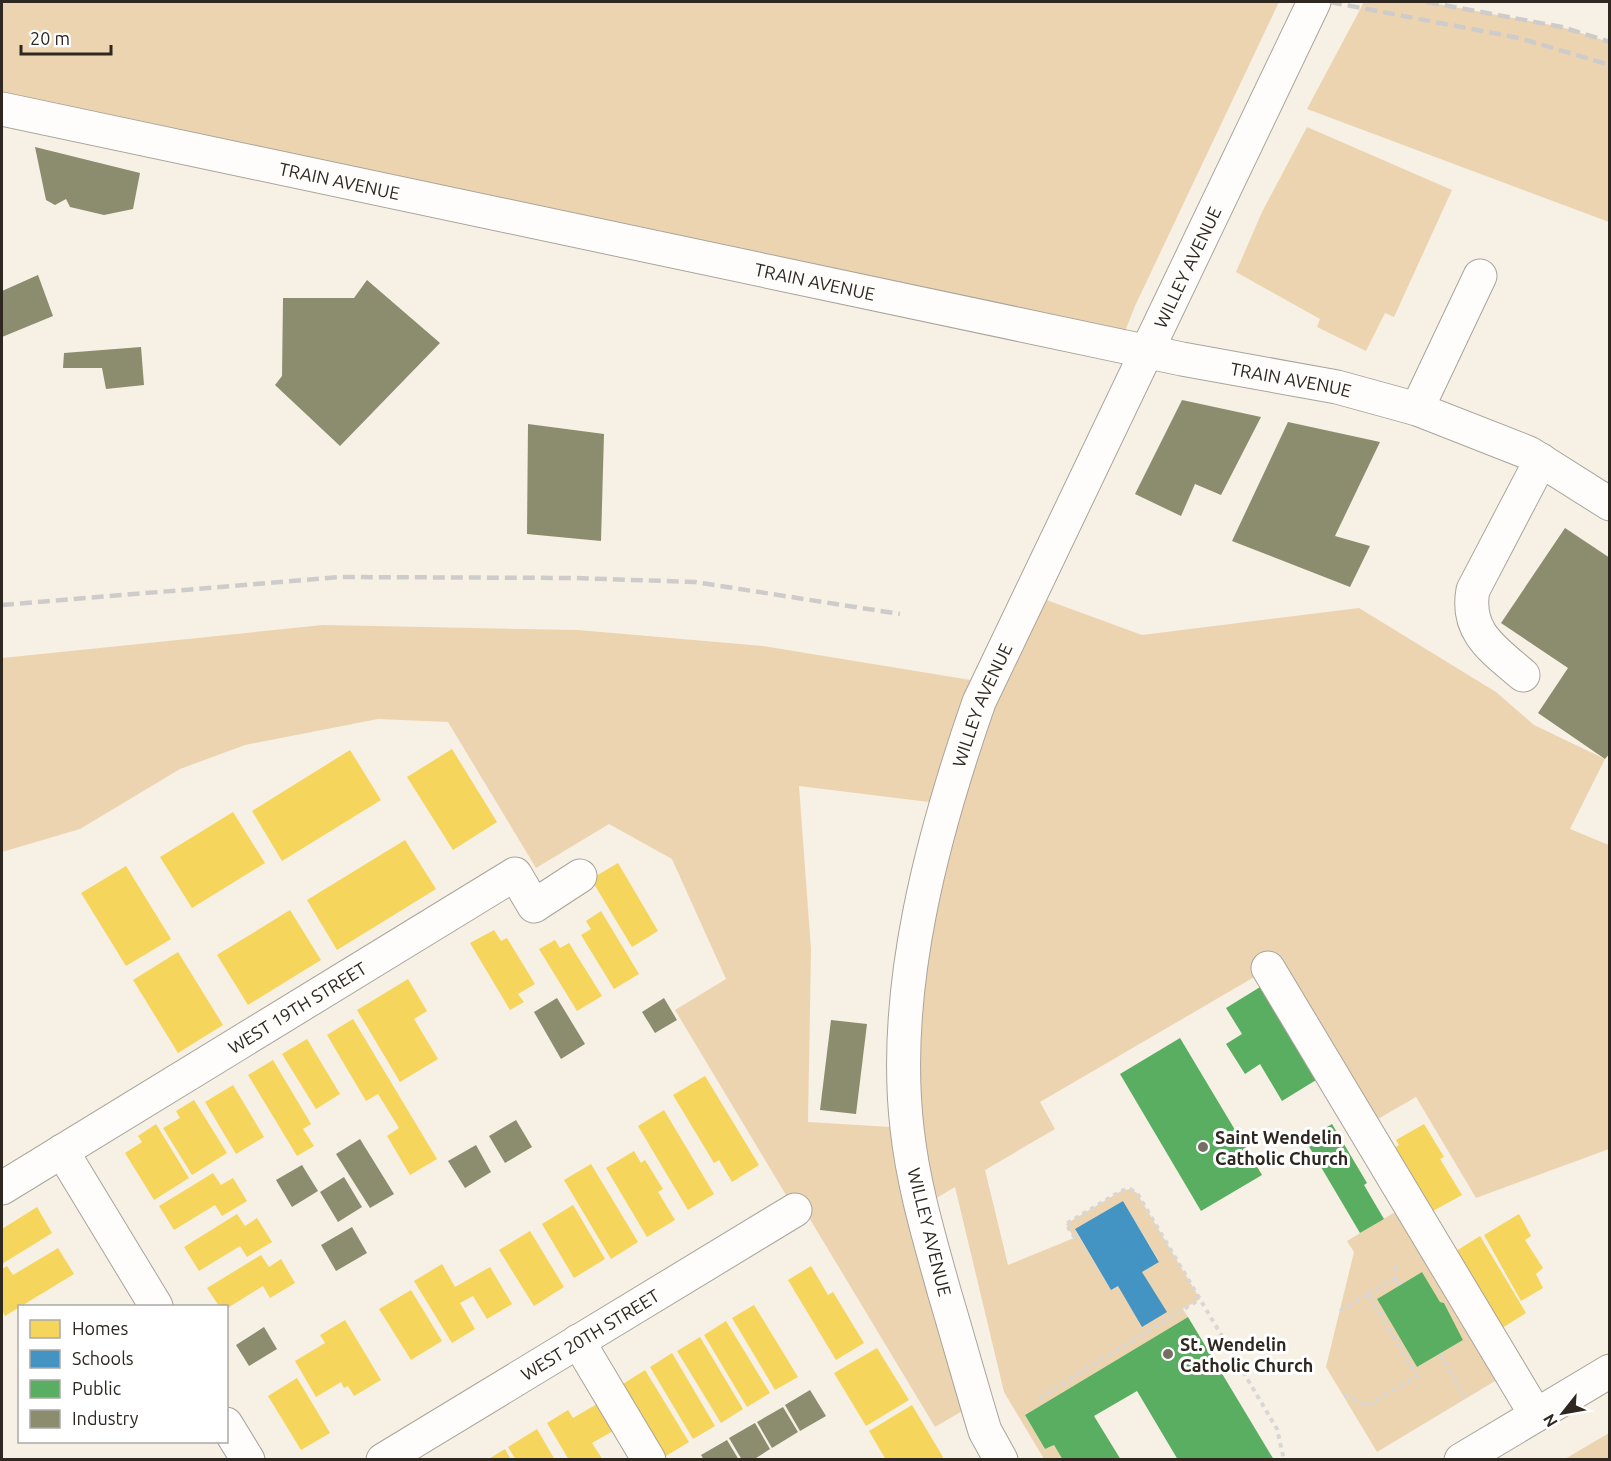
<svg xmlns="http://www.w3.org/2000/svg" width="1611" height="1461" viewBox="0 0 1611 1461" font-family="Ubuntu,sans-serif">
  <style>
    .green { fill: #edd4b0; fill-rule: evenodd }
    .homes { fill: #f6d55c }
    .schools { fill: #4393c3 }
    .public { fill: #5aae61 }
    .industry { fill: #8c8c6e }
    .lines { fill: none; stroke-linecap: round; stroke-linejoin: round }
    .minor-casing { stroke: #a9a49b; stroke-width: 35 }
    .path { stroke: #d9d7d4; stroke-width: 4; stroke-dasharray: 4.5 4.5; stroke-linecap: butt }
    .minor { stroke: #fefdfb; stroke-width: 33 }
    .rail { stroke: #ceccca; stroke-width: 4.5; stroke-dasharray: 12 6; stroke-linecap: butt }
    .poi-dot { fill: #746e65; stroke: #fff; stroke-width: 2 }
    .labels { text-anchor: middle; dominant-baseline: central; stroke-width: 6; stroke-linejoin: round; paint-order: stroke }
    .street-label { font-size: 18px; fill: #2e2820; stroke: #fff }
    .poi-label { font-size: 18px; font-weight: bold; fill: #2e2820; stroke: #fff; text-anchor: start }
  </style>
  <rect width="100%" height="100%" fill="#f7f0e5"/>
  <g class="green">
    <polygon points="2,2 1279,2 1135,306 1120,344 2,109"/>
    <polygon points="1364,2 1427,2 1562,27 1609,42 1609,222 1307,109"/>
    <polygon points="1307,127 1452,190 1394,317 1385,313 1366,351 1317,327 1320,319 1236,272 1262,212"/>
    <path d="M1030,594L1142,635L1359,608L1496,692L1534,725L1605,759L1570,829L1609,845V1149L1476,1198L1416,1097L1364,1127L1268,969L1040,1102L1055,1129L985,1170L1008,1265L1074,1238L1066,1224L1121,1191L1130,1189L1137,1193L1200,1299L1183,1309L1188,1317L1025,1415L1045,1449L1054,1445L1063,1459H1044L1004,1392L955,1187L920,1208L976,1403L935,1427L802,1206L795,1210L675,1010L726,979L672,859L609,824L536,868L448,722L378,719L245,745L180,769L80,829L2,852V658L323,625L578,630L763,646L989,683ZM799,786L945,804L907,1128L808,1122L811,949ZM1123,1201L1159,1261L1142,1272L1166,1312L1118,1286L1111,1290L1075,1230Z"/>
    <path d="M1410,1203L1510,1372L1377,1452L1326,1367L1354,1252L1347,1241ZM1422,1272L1440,1302L1444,1303L1463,1340L1417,1367L1377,1299Z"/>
    <polygon points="1609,1433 1609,1459 1565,1459"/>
  </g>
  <g class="homes">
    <polygon points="452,749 497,822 453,850 407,777"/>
    <polygon points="350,750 381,800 282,861 252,811"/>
    <polygon points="233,812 265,863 192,908 160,857"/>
    <polygon points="405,840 436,889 337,950 307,900"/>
    <polygon points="618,863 658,931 632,947 591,879"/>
    <polygon points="126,866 171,939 126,966 81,893"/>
    <polygon points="290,910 321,960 248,1005 217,955"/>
    <polygon points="601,911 639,974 614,989 581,935 591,929 586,921"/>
    <polygon points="494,930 501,941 507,938 535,984 518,994 524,1002 510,1010 470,943"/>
    <polygon points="555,940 560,948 569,943 602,996 577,1011 539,949"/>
    <polygon points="178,952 223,1025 178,1053 133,980"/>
    <polygon points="408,979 427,1011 414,1019 438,1059 400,1082 357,1010"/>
    <polygon points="353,1019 437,1159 410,1175 387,1136 399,1128 378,1094 366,1101 327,1035"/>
    <polygon points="307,1039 340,1094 316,1109 282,1054"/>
    <polygon points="273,1060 311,1124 303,1129 314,1146 297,1156 248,1075"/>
    <polygon points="705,1076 759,1165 732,1182 719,1160 714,1163 673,1095"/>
    <polygon points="233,1085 264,1137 236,1154 205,1102"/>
    <polygon points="194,1100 227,1153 192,1175 163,1128 180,1118 176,1111"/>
    <polygon points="664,1110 714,1194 688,1210 638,1126"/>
    <polygon points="156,1124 189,1178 154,1200 125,1153 142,1142 138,1136"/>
    <polygon points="1424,1124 1444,1157 1440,1159 1462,1195 1424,1216 1394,1148 1399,1145 1396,1140"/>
    <polygon points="634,1151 641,1163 645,1160 663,1189 658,1192 675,1220 647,1237 606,1168"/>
    <polygon points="591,1164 638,1242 611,1259 564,1180"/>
    <polygon points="213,1173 221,1185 233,1178 247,1201 222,1216 215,1205 174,1230 159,1206"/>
    <polygon points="573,1205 605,1259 574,1278 542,1224"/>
    <polygon points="37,1207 52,1233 2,1264 2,1229"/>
    <polygon points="237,1214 245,1226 257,1218 272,1242 247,1257 240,1246 199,1271 184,1247"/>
    <polygon points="1519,1214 1531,1236 1525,1240 1543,1268 1536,1274 1543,1288 1521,1301 1484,1235"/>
    <polygon points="530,1231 564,1287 534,1306 499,1250"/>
    <polygon points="1480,1236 1526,1313 1491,1335 1445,1258"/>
    <polygon points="58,1248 74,1274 5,1316 2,1310 2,1269 7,1266 13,1275"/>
    <polygon points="261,1255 269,1267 281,1259 295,1283 270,1298 263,1286 226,1309 226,1306 219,1306 207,1288"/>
    <polygon points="442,1264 455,1287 490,1267 512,1304 487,1319 473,1296 460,1303 475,1329 452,1343 414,1281"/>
    <polygon points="811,1266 828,1295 833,1292 864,1343 836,1360 788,1280"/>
    <polygon points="411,1290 442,1341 411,1360 379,1309"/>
    <polygon points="754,1305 798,1377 775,1390 732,1318"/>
    <polygon points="345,1320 381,1380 354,1396 348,1386 344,1388 341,1382 316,1397 295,1361 325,1343 320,1335"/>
    <polygon points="726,1321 770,1393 747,1407 704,1335"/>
    <polygon points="700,1337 743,1409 721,1423 677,1351"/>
    <polygon points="877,1348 909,1400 866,1426 834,1373"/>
    <polygon points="672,1353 715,1426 693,1439 650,1367"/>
    <polygon points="645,1370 689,1442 666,1456 623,1384"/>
    <polygon points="297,1378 330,1433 301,1450 268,1396"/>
    <polygon points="597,1404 613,1431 592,1443 603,1460 569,1460 547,1423 568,1410 573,1418"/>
    <polygon points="912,1405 943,1457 939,1460 886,1460 869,1431"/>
    <polygon points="537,1429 555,1460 516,1460 508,1447"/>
    <polygon points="505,1449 511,1460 487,1460"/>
  </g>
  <polygon class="schools" points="1123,1201 1159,1262 1142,1272 1167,1312 1142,1327 1118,1286 1111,1290 1075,1229"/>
  <g class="public">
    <polygon points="1265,984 1321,1077 1282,1101 1260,1064 1245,1074 1226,1044 1242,1034 1226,1008"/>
    <polygon points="1180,1038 1262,1175 1201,1211 1120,1074"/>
    <polygon points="1332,1124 1367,1183 1364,1185 1384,1219 1360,1233 1305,1140"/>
    <polygon points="1422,1272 1440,1302 1444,1303 1463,1340 1417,1367 1377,1299"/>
    <polygon points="1188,1317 1274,1460 1178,1460 1137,1391 1094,1416 1121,1460 1063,1460 1054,1445 1045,1449 1025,1415"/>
  </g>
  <g class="industry">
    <polygon points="35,147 140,173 133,209 104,215 70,207 66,199 55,205 46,200"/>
    <polygon points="38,275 53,316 2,337 2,291"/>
    <polygon points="367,280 440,343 340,446 275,385 282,376 283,298 354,298"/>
    <polygon points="141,347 144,385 106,389 102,368 63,368 64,353"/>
    <polygon points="1182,400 1261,417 1221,495 1195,484 1181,516 1135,494"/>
    <polygon points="1288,422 1380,442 1335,536 1370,546 1350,587 1232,541"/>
    <polygon points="528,424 604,434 601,541 527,534"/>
    <polygon points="1565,528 1610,558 1610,753 1605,759 1538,713 1568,668 1501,623"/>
    <polygon points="557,998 585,1044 561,1059 534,1012"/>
    <polygon points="664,998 677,1020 655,1033 642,1012"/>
    <polygon points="831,1020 867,1024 856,1114 820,1110"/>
    <polygon points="516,1120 532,1147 505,1163 489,1136"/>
    <polygon points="360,1139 394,1194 370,1208 336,1154"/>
    <polygon points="476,1145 491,1172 465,1188 448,1161"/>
    <polygon points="302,1165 318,1191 292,1207 276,1180"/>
    <polygon points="344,1177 362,1207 338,1222 320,1192"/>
    <polygon points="352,1227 367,1253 336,1271 321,1245"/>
    <polygon points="264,1327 277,1349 249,1366 236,1345"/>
    <polygon points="810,1390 826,1416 800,1431 785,1405"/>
    <polygon points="783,1407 798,1432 772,1448 757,1422"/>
    <polygon points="755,1423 770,1449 753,1460 742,1460 729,1438"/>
    <polygon points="727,1440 739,1460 704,1460 701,1455"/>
  </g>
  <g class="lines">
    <defs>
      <g id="minor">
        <path id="s1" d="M2,109L1182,359L1337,387L1417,409L1529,453L1610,504"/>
        <polyline points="1417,409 1480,276"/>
        <path d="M1523,675C1494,650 1465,632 1473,590L1541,460"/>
        <polyline points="1268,968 1536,1415"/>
        <polyline points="62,1151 156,1306"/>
        <path id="s2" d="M2,1188L515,874L534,906L580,876"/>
        <polyline points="578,1341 649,1460"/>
        <polyline points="226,1424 248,1460"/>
        <path id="s3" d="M383,1460L795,1210"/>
        <path id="s4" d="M1001,1460L985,1431C971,1385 958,1338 944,1291C929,1237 913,1184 907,1128C891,988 933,834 979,702L1314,2"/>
        <polyline points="1461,1460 1610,1371"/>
      </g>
    </defs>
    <use href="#minor" class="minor-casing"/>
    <g class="path">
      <polyline points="1075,1238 1066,1224 1121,1191 1130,1189 1137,1193 1277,1429 1284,1460"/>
      <polyline points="1395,1266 1396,1278"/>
      <polyline points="1368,1294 1396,1278 1400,1285"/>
      <polyline points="1340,1311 1368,1294 1417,1376 1367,1406 1343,1394"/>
      <polyline points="1440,1354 1466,1398"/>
      <polyline points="1039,1398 1200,1299"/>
    </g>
    <use href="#minor" class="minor"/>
    <g class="rail">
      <polyline points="1330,2 1519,38 1610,65"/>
      <polyline points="1427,2 1562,27 1610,42"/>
      <polyline points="2,605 340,577 574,578 695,582 900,614"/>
    </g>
  </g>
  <g class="poi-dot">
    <circle cx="1203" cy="1147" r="6"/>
    <circle cx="1168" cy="1354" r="6"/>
  </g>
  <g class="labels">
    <g class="street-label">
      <text stroke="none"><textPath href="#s1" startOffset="345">TRAIN AVENUE</textPath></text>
      <text stroke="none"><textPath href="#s4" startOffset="1264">WILLEY AVENUE</textPath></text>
      <text stroke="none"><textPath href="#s1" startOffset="831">TRAIN AVENUE</textPath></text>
      <text stroke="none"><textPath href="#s1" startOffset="1317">TRAIN AVENUE</textPath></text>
      <text stroke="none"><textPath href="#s4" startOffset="780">WILLEY AVENUE</textPath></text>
      <text stroke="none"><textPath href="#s2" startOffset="346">WEST 19TH STREET</textPath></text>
      <text transform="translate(930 1232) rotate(76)">WILLEY AVENUE</text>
      <text stroke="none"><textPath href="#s3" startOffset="242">WEST 20TH STREET</textPath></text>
    </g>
    <g class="poi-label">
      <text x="1215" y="1137">Saint Wendelin<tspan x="1215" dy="21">Catholic Church</tspan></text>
      <text x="1180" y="1344">St. Wendelin<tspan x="1180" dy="21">Catholic Church</tspan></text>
    </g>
  </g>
  <rect width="1611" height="1461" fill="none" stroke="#2e2820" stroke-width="6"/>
  <rect x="18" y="1305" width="210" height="138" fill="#ffffff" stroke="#aba9a6" stroke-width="1.5"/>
  <rect x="30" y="1320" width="30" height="18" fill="#f6d55c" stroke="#aba9a6" stroke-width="1.5"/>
  <text x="72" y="1335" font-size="18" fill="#2e2820">Homes</text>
  <rect x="30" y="1350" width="30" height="18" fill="#4393c3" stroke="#aba9a6" stroke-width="1.5"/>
  <text x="72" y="1365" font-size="18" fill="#2e2820">Schools</text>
  <rect x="30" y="1380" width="30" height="18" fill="#5aae61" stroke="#aba9a6" stroke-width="1.5"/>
  <text x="72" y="1395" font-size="18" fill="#2e2820">Public</text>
  <rect x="30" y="1410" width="30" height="18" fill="#8c8c6e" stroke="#aba9a6" stroke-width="1.5"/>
  <text x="72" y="1425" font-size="18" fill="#2e2820">Industry</text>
  <g transform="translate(1563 1413) rotate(239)" stroke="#ffffff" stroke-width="4.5" paint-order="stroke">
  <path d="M0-4.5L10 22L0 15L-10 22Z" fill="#2e2820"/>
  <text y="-9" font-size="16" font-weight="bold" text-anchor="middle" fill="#2e2820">N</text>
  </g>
  <path d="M21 45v9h90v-9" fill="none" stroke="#2e2820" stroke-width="3"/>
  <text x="30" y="45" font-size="18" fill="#2e2820" stroke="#ffffff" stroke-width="4.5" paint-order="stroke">20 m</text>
</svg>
